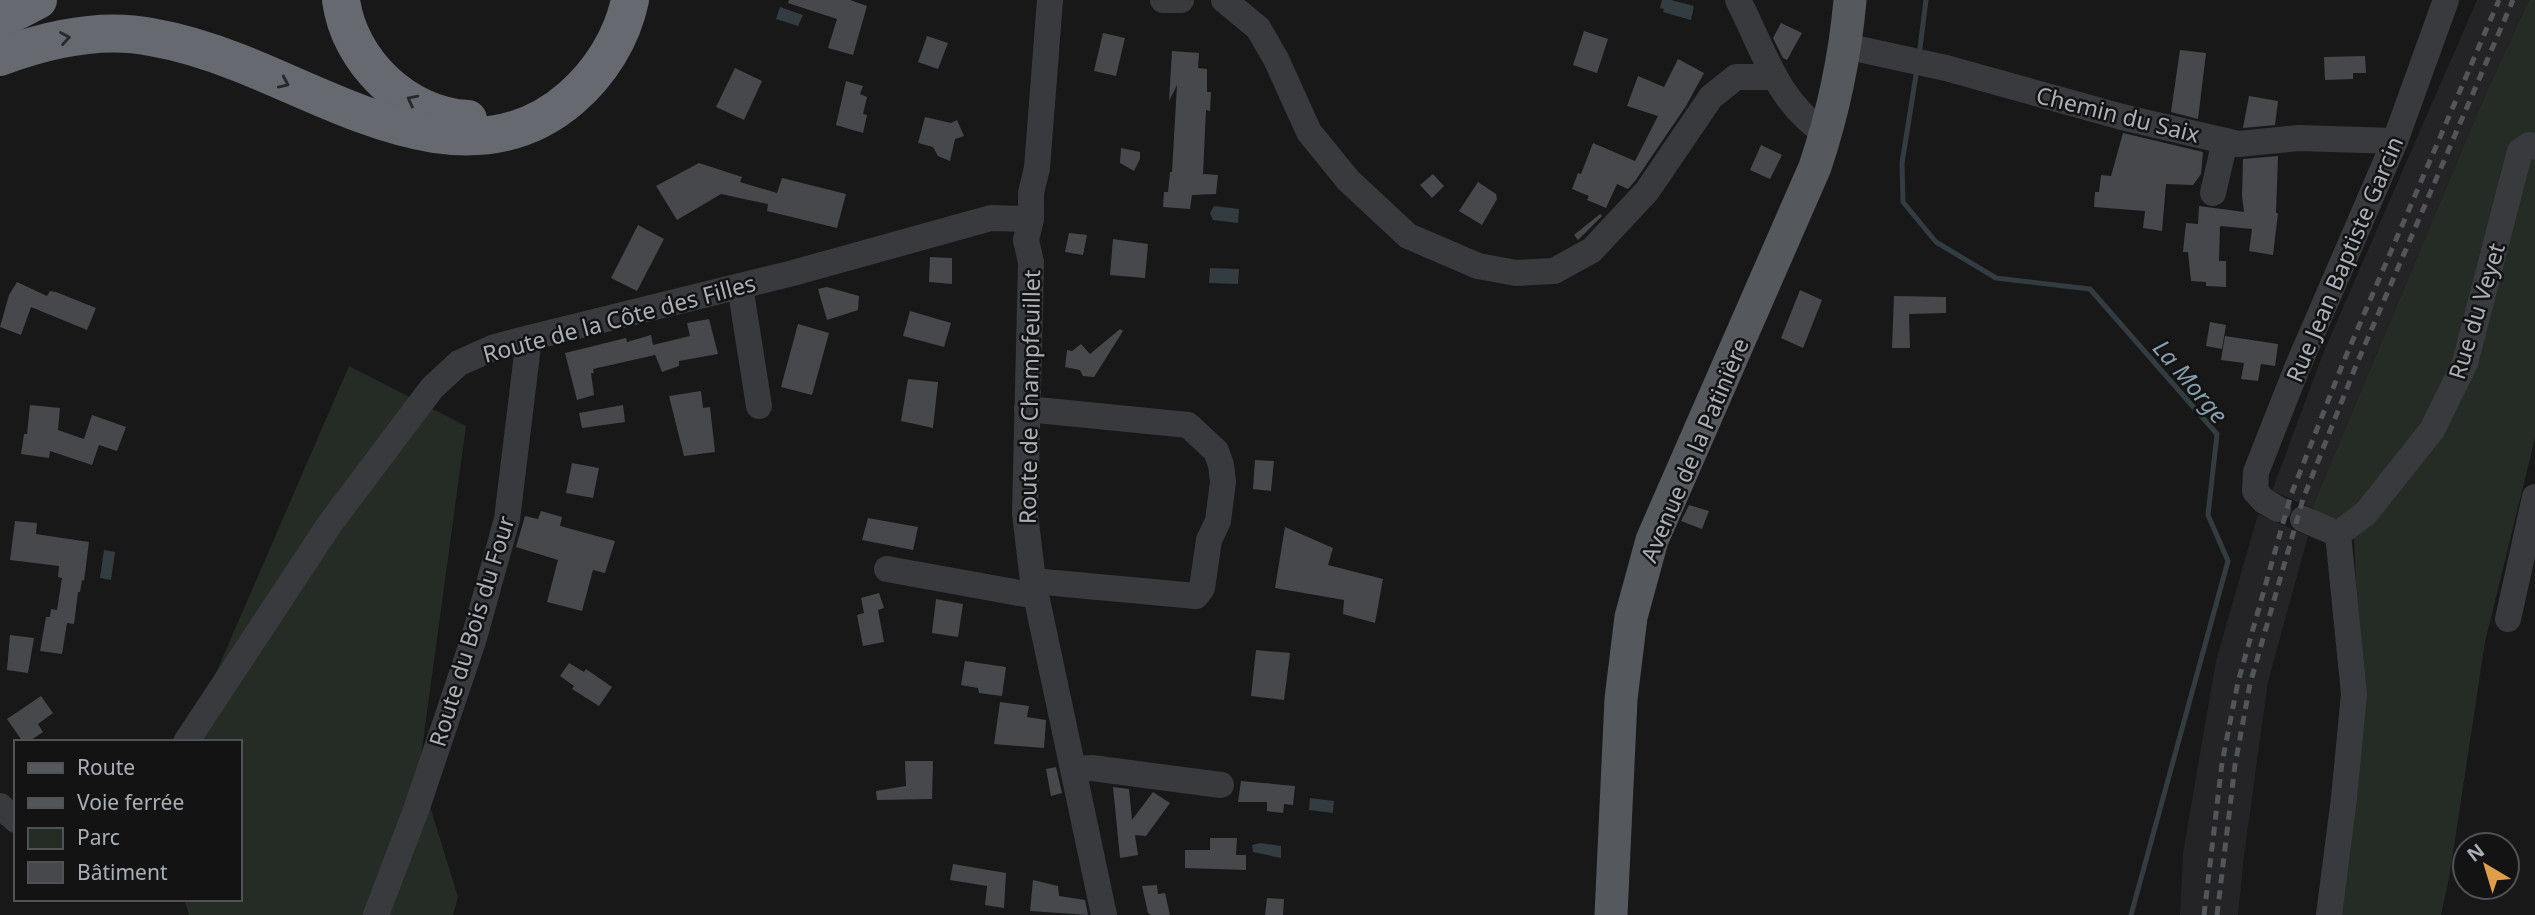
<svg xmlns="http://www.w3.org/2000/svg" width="2535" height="915" viewBox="0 0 2535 915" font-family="'Noto Sans',sans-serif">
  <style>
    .built { fill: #242426 }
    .green { fill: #242c25 }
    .water { fill: #323c41 }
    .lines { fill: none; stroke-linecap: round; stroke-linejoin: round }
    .stream { stroke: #323c41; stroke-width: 5 }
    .building { fill: #47484c }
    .minor { stroke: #393a3e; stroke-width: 26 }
    .major { stroke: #55585d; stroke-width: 33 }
    .highway { stroke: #66696f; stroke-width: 38 }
    .rail { stroke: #525559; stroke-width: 5; stroke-dasharray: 9 7; stroke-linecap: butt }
    .oneway { stroke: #28282b }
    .labels { text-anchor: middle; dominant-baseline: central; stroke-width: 5; stroke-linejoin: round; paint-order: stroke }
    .street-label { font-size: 23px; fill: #abb0b8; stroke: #131314 }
    .water-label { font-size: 24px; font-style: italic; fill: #86a0af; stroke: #131314 }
  </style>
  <rect width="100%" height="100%" fill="#181819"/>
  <g class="built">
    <polygon points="2477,0 2529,0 2485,95 2312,508 2272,491 2324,351"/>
    <polygon points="2258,514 2308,536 2268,682 2244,855 2238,915 2180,915 2183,853 2216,661"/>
  </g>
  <g class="green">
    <polygon points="2529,0 2535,0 2535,438 2485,642 2450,873 2441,915 2328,915 2360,674 2354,538 2312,508 2485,95"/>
    <polygon points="349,366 466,426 419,771 458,897 453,915 189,915 184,899 240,899 240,742 186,742"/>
  </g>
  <g class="water">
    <polygon points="1662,0 1671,0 1694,6 1691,20 1663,12 1664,9 1660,8"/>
    <polygon points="780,7 803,15 798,26 776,19"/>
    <polygon points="1214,206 1239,209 1238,223 1213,220 1210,213"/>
    <polygon points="1210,268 1239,269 1238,284 1209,283"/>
    <polygon points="104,550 115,552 111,580 100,578"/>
    <polygon points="1310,798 1334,801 1333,813 1309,810"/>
    <polygon points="1261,843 1281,846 1281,858 1253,852 1252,845"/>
  </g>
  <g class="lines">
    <g class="stream">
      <polyline points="1919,56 1926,0"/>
      <polyline points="1917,69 1902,163 1903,202 1936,242 1996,278 2090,289 2217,434 2208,515 2228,561 2131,915"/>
    </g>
  </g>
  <g class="building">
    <polygon points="789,0 850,0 867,6 853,55 828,48 837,19 788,3"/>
    <polygon points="1781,23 1802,33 1787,60 1783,58 1773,38"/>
    <polygon points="1584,31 1608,39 1597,73 1573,65"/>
    <polygon points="1103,33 1125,38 1116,76 1094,71"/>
    <polygon points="927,36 948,43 938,69 918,62"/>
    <polygon points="2180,50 2206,53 2198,119 2171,112"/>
    <polygon points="1172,51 1199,53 1198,68 1207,69 1207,92 1211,92 1210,111 1206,110 1203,174 1218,175 1216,194 1192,195 1190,209 1163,207 1164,192 1168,192 1170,172 1172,172 1177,85 1169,101"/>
    <polygon points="2365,56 2366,73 2353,73 2353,79 2325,80 2324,57"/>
    <polygon points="1678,59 1704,73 1686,106 1635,181 1628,189 1617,184 1606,208 1587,200 1589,196 1572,189 1578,173 1581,174 1593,143 1635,161 1658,116 1627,106 1638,76 1664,87"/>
    <polygon points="735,68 762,81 744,120 716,107"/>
    <polygon points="846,81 863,86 860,94 867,97 863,114 867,115 863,133 836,125"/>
    <polygon points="2249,96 2278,101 2275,125 2243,128"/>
    <polygon points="925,117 951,123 957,120 964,136 955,139 950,161 938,156 933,147 918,143"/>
    <polygon points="2123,133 2203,152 2201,174 2193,185 2166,184 2162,231 2143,228 2145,211 2094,207 2095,192 2099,192 2101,175 2111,176"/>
    <polygon points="1761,145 1782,155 1770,179 1750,170"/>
    <polygon points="1121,148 1140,152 1140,159 1134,171 1120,163"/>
    <polygon points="2278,156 2276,213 2278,213 2273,255 2249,251 2252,229 2220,226 2219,261 2226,261 2226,287 2206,286 2206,282 2191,281 2188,252 2183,252 2186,223 2198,224 2199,206 2244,212 2242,196 2243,159"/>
    <polygon points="699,163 742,177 740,182 777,193 782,178 846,194 837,228 767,211 768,204 721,194 677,220 656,186"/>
    <polygon points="1433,174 1444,186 1432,198 1420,185"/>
    <polygon points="1478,182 1496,194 1497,199 1482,225 1459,211"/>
    <polygon points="1600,214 1602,216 1578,240 1574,235"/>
    <polygon points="638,225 664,239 637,291 611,278"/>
    <polygon points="1069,233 1087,235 1083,255 1065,252"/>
    <polygon points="1113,239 1148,244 1145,278 1110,275"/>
    <polygon points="930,257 952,258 952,284 929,282"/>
    <polygon points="17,282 47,296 50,291 56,292 96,308 87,330 31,307 21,335 0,327 9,295"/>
    <polygon points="827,287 859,296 858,310 827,320 818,289"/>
    <polygon points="1800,290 1822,300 1803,348 1781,338"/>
    <polygon points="1894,296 1946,297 1946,313 1909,314 1910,348 1892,348"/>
    <polygon points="910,311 951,323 944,347 903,336"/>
    <polygon points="709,319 718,354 679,361 679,366 662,372 654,352 655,355 593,369 594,373 591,373 594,395 577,400 565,353 626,338 627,342 651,335 653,345 690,336 687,323"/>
    <polygon points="2210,322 2226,325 2222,349 2206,346"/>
    <polygon points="798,324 829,333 812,395 781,387"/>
    <polygon points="1120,329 1123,331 1094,377 1083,376 1080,370 1065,367 1067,350 1072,351 1081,344 1090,354"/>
    <polygon points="2225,336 2278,344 2275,366 2261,364 2258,381 2241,379 2244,363 2221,360"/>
    <polygon points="908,379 938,382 933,428 901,421"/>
    <polygon points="701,391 703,408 710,407 715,452 684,456 669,396"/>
    <polygon points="30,405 60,408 58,430 84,439 92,415 126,427 117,451 99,445 92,465 50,451 49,458 21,454 24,434 27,434"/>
    <polygon points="623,405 625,422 582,428 579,413"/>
    <polygon points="1255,460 1274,461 1271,491 1253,489"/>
    <polygon points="572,463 599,468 593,498 566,493"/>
    <polygon points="1689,505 1709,511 1702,529 1681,521"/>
    <polygon points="541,511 562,517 560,526 615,541 605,573 593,570 582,611 547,602 558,560 516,547 525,516 538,519"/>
    <polygon points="868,518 918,527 913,550 862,540"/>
    <polygon points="15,521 37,523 36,534 89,542 84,581 82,580 80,592 78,592 74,624 67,623 62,654 40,651 46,617 50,617 51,609 57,610 62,578 58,577 59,566 10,560"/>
    <polygon points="1285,527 1333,548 1328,565 1383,579 1375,623 1343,614 1344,600 1275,588"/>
    <polygon points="879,593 884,608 878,610 884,642 863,646 857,615 864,613 861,598"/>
    <polygon points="936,599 963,604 958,637 932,633"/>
    <polygon points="10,635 34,638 28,673 7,670"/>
    <polygon points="1256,650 1290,653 1284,700 1251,696"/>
    <polygon points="965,661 1006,667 1002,696 979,693 978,688 961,685"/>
    <polygon points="569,663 584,672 586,669 612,687 599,706 572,689 574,686 560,676"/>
    <polygon points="41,696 53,713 38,724 43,732 28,742 23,742 7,719"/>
    <polygon points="1000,702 1029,706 1027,717 1046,720 1044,748 994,744"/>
    <polygon points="905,761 933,761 932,799 877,800 876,791 906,786"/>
    <polygon points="1056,767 1062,793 1051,796 1046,769"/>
    <polygon points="1241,781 1295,786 1293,805 1284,804 1283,813 1267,811 1267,802 1238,802"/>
    <polygon points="1113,787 1129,789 1132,820 1153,792 1170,803 1146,836 1135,835 1138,855 1120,858"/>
    <polygon points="1210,838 1237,838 1236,855 1246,855 1246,870 1185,868 1185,850 1210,850"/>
    <polygon points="953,864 1006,873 1004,908 985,905 987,886 950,880"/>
    <polygon points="1033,880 1058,886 1059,896 1085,900 1088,915 1030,911"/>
    <polygon points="1157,885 1158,894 1165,893 1170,915 1151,915 1148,913 1142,886"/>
    <polygon points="1267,898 1284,899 1283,915 1265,915"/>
  </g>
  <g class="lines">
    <g class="minor">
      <polyline points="1050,0 1037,168 1031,193 1031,219 1026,240 1031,262 1025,514 1033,581 1104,915"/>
      <polyline points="1163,0 1181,0"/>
      <polyline points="1224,0 1258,28 1276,59 1309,132 1348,180 1408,236 1478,266 1516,273 1554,271 1592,250 1647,191 1711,97 1736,77 1773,77"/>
      <path d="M1738,0C1764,50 1776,101 1826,134"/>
      <polyline points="1845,46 1946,68 2122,117 2238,144 2299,138 2395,141"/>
      <polyline points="2213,193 2225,141"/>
      <polyline points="740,286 759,406"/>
      <polyline points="1027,409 1188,425 1216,451 1221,465 1223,482 1218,521 1209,540 1202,588 1196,596 1033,581"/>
      <polyline points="2278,509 2264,501 2255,491 2256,472 2297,368 2395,141 2446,0"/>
      <polyline points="2303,519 2338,534 2354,694 2344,798 2329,915"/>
      <polyline points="2338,534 2366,513 2432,430 2465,363 2520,151 2529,145 2535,147"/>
      <polyline points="887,569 1036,596"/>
      <polyline points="2508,619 2535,497"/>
      <polyline points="186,742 329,525 432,388 459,363 495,347 529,338 793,273 991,218 1031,219"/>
      <polyline points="1073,769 1092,768 1221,785"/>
      <polyline points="0,806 16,820"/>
      <polyline points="376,915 416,810 474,638 507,519 529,338"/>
    </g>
    <path class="major" d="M1611,915L1621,699L1631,617L1652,540L1815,167C1833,113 1845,57 1850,0"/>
    <g class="highway">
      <path d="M341,0C349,61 405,116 468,119"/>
      <polyline points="0,20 38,0"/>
      <path d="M0,57C48,39 100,27 151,37C180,42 209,51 237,62C339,101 470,186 571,98C600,73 622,38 630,0"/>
    </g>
    <g class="rail">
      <polyline points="2204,915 2222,763 2238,682 2291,495 2343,363 2499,0"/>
      <polyline points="2217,915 2235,765 2250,684 2303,499 2355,368 2513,0"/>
    </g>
  </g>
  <defs><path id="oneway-chevron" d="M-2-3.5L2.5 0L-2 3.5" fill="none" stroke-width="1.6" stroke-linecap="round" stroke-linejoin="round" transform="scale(1.75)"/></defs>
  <g class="oneway">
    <use href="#oneway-chevron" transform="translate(65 38) rotate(-10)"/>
    <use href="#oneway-chevron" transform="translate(284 83) rotate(24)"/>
    <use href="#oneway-chevron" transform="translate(412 100) rotate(-153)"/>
  </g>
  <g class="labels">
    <g class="street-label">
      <text transform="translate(2118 114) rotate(14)">Chemin du Saix</text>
      <text transform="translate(2344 259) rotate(-67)">Rue Jean Baptiste Garcin</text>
      <text transform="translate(2476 311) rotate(-73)">Rue du Veyet</text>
      <text transform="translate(619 318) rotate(-15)">Route de la Côte des Filles</text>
      <text transform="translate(1029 397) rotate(-89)">Route de Champfeuillet</text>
      <text transform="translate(1694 450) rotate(-67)">Avenue de la Patinière</text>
      <text transform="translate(471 631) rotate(-73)">Route du Bois du Four</text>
    </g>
    <g class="water-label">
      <text transform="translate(2191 381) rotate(50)">La Morge</text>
    </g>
  </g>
  <rect x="14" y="740" width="228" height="161" fill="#131314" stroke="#505256" stroke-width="2"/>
  <rect x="28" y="763" width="35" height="10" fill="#55585d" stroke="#505256" stroke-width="2"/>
  <text x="77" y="775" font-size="21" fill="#abb0b8">Route</text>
  <rect x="28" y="798" width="35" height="10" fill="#525559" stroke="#505256" stroke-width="2"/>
  <text x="77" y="810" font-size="21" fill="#abb0b8">Voie ferrée</text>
  <rect x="28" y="828" width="35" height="21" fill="#242c25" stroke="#505256" stroke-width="2"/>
  <text x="77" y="845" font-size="21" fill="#abb0b8">Parc</text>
  <rect x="28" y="862" width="35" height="21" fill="#47484c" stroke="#505256" stroke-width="2"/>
  <text x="77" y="880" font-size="21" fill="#abb0b8">Bâtiment</text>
  <g transform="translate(2486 866) rotate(322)"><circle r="33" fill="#131314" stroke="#505256" stroke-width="2"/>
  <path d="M0-5L12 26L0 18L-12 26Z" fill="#df9f4a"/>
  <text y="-10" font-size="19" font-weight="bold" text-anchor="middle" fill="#abb0b8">N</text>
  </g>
</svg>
